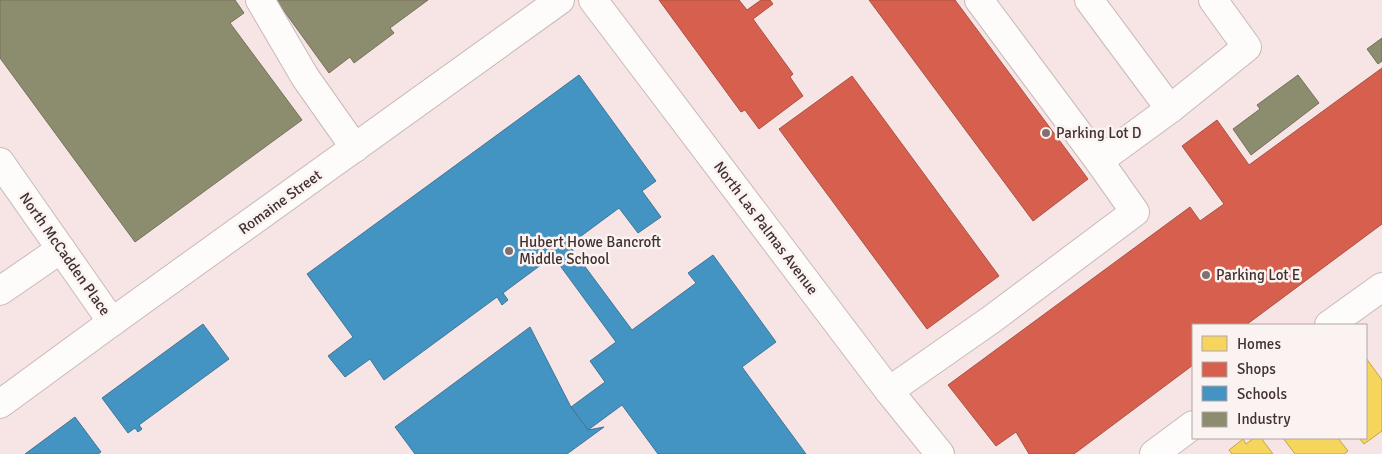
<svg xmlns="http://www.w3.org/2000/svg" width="1382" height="454" viewBox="0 0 1382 454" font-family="Signika,sans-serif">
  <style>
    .homes { fill: #f6d55c; stroke: #c0a44f }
    .shops { fill: #d6604d; stroke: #a95245 }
    .schools { fill: #4393c3; stroke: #427697 }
    .industry { fill: #8c8c6e; stroke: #76715c }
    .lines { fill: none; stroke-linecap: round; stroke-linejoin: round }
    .minor-casing { stroke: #c8bab9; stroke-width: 30 }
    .minor { stroke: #fefbfb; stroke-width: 28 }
    .poi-dot { fill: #807170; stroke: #fbf3f2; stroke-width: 2 }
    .labels { text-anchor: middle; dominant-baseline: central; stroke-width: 5; stroke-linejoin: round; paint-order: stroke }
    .poi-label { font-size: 15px; fill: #413231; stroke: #fbf3f2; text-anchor: start }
    .street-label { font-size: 15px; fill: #413231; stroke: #fbf3f2 }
  </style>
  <rect width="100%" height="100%" fill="#f6e5e4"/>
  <g class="homes">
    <polygon points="1366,358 1382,380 1382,431 1364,444 1359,438 1366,438"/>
    <polygon points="1254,438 1261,438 1273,454 1232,454 1229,450 1243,439 1246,444"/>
    <polygon points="1283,438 1338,438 1348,451 1344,454 1295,454"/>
  </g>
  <g class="shops">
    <polygon points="659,0 739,0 747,10 761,0 770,0 773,4 753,19 793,74 790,77 803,96 759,129 745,110 741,112"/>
    <polygon points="869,0 955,0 1088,179 1033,221"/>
    <polygon points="1382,68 1382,224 1246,325 1193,325 1193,365 1074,454 1029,454 1016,432 996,446 948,385 1190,207 1200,221 1224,204 1182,146 1217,120 1249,165"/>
    <polygon points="852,76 999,276 927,329 779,129"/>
  </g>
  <g class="schools">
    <polygon points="579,75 656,181 642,191 661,217 638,233 619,208 569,245 632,330 696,283 688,273 713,255 776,342 742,367 806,454 658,454 622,405 588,430 571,407 605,382 590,361 616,342 553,256 503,293 508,300 502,305 497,297 384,380 370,359 345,377 328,356 353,337 307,274"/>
    <polygon points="203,324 229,359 139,425 142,429 138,432 135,428 128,433 102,398"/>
    <polygon points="530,327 571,407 588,430 604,427 567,454 415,454 395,427"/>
    <polygon points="75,417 101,452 98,454 25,454"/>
  </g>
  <g class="industry">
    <polygon points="0,0 235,0 244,13 230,23 302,120 135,242 0,58"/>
    <polygon points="276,0 428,0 390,28 394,33 354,63 350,57 329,73"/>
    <polygon points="1382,38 1382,61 1378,64 1367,49"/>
    <polygon points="1298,75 1319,103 1251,155 1233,129 1260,109 1257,105"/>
  </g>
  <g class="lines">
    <defs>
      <g id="minor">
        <polyline points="260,0 305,77 355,148"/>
        <polyline points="593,0 889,391 940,454"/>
        <polyline points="1089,0 1170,109"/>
        <polyline points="1099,161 1170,109 1247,47 1213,0"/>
        <polyline points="0,162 112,322"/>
        <polyline points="0,291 61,249"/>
        <polyline points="1329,325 1382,287"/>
        <polyline points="889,391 992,319 1135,212 1099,161 979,0"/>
        <polyline points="0,404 112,322 560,0"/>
        <polyline points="1154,454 1193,425"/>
      </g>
    </defs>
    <use href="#minor" class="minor-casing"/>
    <use href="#minor" class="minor"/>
  </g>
  <g class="poi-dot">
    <circle cx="1046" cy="133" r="5"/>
    <circle cx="509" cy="251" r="5"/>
    <circle cx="1206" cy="275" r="5"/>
  </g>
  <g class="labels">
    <g class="poi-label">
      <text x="1056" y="133">Parking Lot D</text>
      <text x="519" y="242">Hubert Howe Bancroft<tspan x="519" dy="17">Middle School</tspan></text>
      <text x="1216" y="275">Parking Lot E</text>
    </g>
    <g class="street-label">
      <text transform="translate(280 202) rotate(-36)">Romaine Street</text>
      <text transform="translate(766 228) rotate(53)">North Las Palmas Avenue</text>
      <text transform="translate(65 254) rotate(55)">North McCadden Place</text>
    </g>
  </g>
  <rect x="1192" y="324" width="175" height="115" fill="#fbf3f2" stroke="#b1a6a5"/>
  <rect x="1202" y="336" width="25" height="15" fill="#f6d55c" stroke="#b1a6a5"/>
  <text x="1237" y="349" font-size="15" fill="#413231">Homes</text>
  <rect x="1202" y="362" width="25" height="15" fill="#d6604d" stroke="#b1a6a5"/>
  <text x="1237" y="374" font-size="15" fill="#413231">Shops</text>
  <rect x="1202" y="386" width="25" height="15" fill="#4393c3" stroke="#b1a6a5"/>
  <text x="1237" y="399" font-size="15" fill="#413231">Schools</text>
  <rect x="1202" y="412" width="25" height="15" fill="#8c8c6e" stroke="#b1a6a5"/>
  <text x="1237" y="424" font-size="15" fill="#413231">Industry</text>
</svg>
